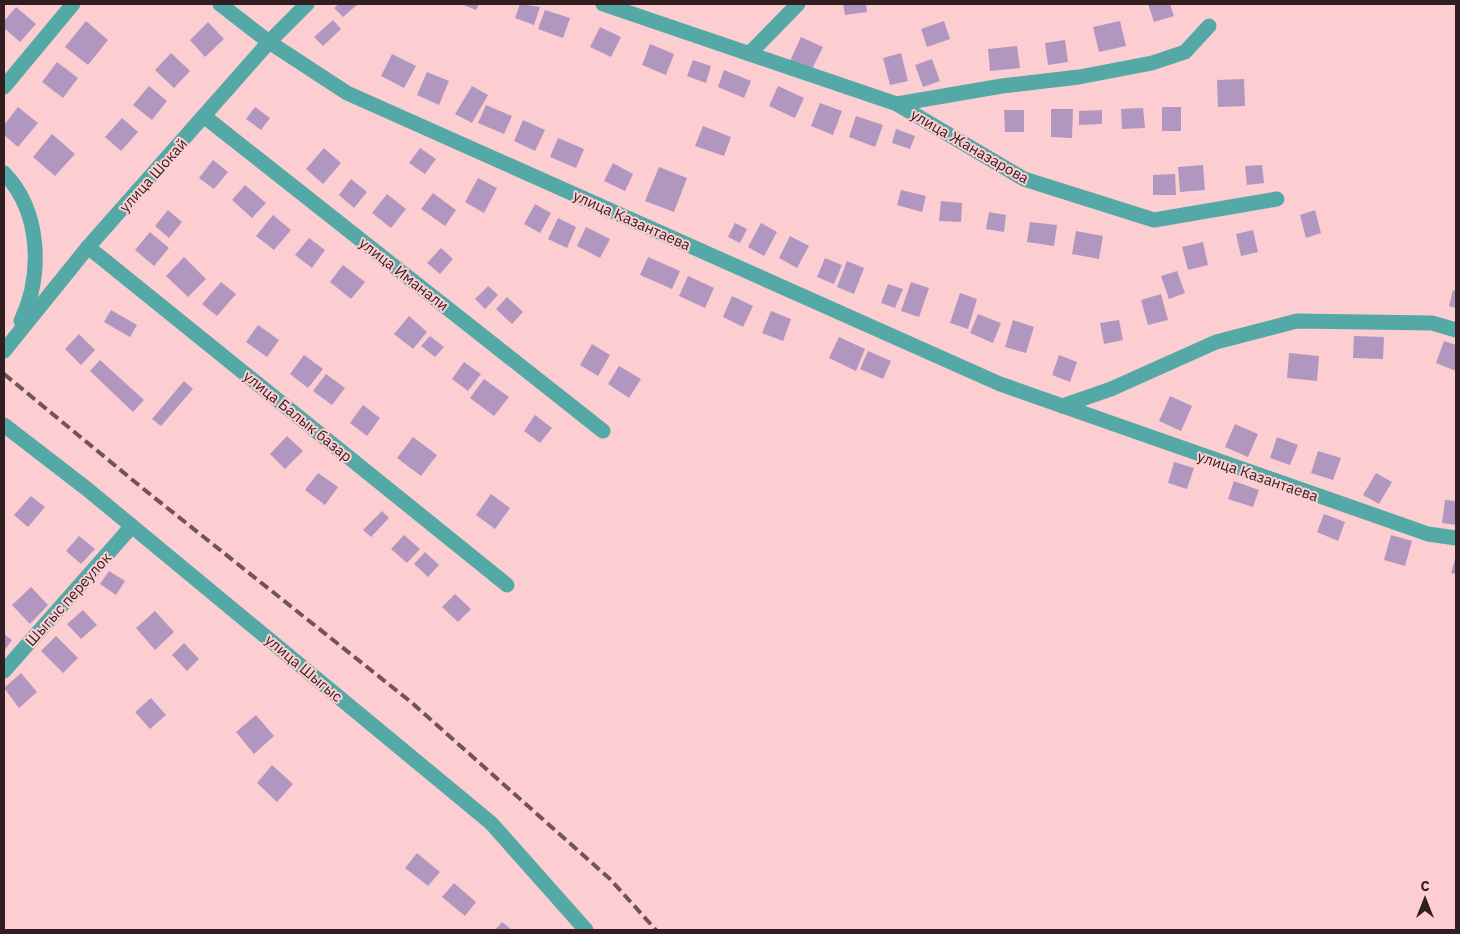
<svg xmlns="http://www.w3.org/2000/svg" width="1460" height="934" viewBox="0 0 1460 934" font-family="'IBM Plex Sans',sans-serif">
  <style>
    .building { fill: #b197c0 }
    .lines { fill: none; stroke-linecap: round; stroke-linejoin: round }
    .minor { stroke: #54a9a7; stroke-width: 15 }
    .rail { stroke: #705457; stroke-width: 4; stroke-dasharray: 10 5; stroke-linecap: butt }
    .labels { text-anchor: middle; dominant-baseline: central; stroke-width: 4; stroke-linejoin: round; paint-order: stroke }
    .street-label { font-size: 15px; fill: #321e20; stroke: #fcced2 }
  </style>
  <rect width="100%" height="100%" fill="#fcced2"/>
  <g class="building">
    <polygon points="339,4 358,4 343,17 334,8"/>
    <polygon points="461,4 479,4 476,10"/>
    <polygon points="520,4 540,7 534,25 515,18"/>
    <polygon points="843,4 866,4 867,12 845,15"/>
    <polygon points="1148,4 1170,4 1174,16 1154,22"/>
    <polygon points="16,7 36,24 20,42 4,28 4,21"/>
    <polygon points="545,10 570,18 563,38 538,29"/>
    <polygon points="333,20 341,29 323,46 314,37"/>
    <polygon points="86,21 108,40 88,65 65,47"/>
    <polygon points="944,21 950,39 927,47 921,29"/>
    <polygon points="1120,21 1126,46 1099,52 1093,27"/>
    <polygon points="208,22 224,39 205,57 190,40"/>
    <polygon points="600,27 621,37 611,57 590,47"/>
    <polygon points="801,37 823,47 811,71 790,61"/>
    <polygon points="1065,40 1068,62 1048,65 1045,43"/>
    <polygon points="650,44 674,54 666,75 642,65"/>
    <polygon points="1017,46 1020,68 990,71 988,49"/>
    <polygon points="171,53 190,71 174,88 155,70"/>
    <polygon points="901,53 908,81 890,85 883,58"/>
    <polygon points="392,54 416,66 404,88 381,76"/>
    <polygon points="932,59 940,81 923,87 915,65"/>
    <polygon points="693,60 711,66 706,83 687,76"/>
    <polygon points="57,62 78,78 63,98 42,82"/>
    <polygon points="724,70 751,81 744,98 718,87"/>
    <polygon points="427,72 449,81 439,105 417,95"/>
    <polygon points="1244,79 1245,106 1218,107 1217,80"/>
    <polygon points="149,86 167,101 152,120 133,105"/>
    <polygon points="472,86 488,95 472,123 455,114"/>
    <polygon points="778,86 804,98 795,118 769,106"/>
    <polygon points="820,103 842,111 833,135 811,126"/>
    <polygon points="486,105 512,116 504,134 478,123"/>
    <polygon points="18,107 38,123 18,147 4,135 4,125"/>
    <polygon points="255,107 270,118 261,130 246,119"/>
    <rect x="1162" y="107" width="19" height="24"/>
    <polygon points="1143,108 1145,128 1122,129 1121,109"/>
    <polygon points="1051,109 1073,109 1072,138 1051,137"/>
    <polygon points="1004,110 1024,110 1024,132 1005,132"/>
    <polygon points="1102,110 1102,124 1079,125 1079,111"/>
    <polygon points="856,116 883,125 875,147 849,137"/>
    <polygon points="122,118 138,132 121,151 105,137"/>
    <polygon points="523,120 545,130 535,151 514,141"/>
    <polygon points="703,126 731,137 724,156 695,146"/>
    <polygon points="896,129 915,136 910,149 892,143"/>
    <polygon points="52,134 75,154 55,176 33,157"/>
    <polygon points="558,138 584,149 576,168 550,157"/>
    <polygon points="324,148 341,163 323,184 306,169"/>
    <polygon points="420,148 436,159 425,174 409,163"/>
    <polygon points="213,160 228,172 214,189 199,178"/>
    <polygon points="613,163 633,174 625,191 604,181"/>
    <polygon points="1203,165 1205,190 1180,192 1178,167"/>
    <polygon points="1262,165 1264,183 1247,185 1245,166"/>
    <polygon points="659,167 687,178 674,212 645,201"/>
    <polygon points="1175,174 1176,195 1153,195 1153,175"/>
    <polygon points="478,178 497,188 484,213 465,202"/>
    <polygon points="351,179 367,192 354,208 339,195"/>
    <polygon points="245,185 266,203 252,218 232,200"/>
    <polygon points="901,190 926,196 922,212 897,205"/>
    <polygon points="433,193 456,210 445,226 421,209"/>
    <polygon points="387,194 406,209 391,228 372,213"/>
    <polygon points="941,201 962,203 961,222 939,221"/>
    <polygon points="535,204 551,213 540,233 524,224"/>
    <polygon points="168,210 182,222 169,238 155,226"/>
    <polygon points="1315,210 1321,233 1306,238 1300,215"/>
    <polygon points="989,212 1006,215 1004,232 986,229"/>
    <polygon points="273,215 291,230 274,250 256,236"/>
    <polygon points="558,218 576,227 567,248 548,239"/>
    <polygon points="1030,222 1057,225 1054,246 1027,242"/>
    <polygon points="735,223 747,229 740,243 728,237"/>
    <polygon points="761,223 777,232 764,256 748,247"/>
    <polygon points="586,227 610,239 600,258 577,246"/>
    <polygon points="1253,230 1258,252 1241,256 1236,234"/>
    <polygon points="1076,231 1103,236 1099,259 1072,254"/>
    <polygon points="150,232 169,248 154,266 135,250"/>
    <polygon points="790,236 809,246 797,268 779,258"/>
    <polygon points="309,238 325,250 312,268 295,255"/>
    <polygon points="1203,242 1208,265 1188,270 1182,247"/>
    <polygon points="441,248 453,259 440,274 427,263"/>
    <polygon points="184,257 206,279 188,297 166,276"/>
    <polygon points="648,257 680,271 672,289 640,275"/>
    <polygon points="825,258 842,265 834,284 817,277"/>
    <polygon points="847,261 864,268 854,294 837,287"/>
    <polygon points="343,265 365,282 351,299 330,282"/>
    <polygon points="1177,271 1185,293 1169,299 1161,276"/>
    <polygon points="688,276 714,288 705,308 679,296"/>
    <polygon points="221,282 236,294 217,316 202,304"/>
    <polygon points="911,282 929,288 919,317 901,311"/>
    <polygon points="888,284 903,289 895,308 881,303"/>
    <polygon points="488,286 498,295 485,309 475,299"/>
    <polygon points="1453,290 1456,291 1456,308 1449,306"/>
    <polygon points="960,293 977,299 968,329 950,323"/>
    <polygon points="1161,294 1168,320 1148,325 1141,300"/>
    <polygon points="732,296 753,306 743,327 723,317"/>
    <polygon points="507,297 523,312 512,324 496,309"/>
    <polygon points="111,310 137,325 130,337 104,322"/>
    <polygon points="771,311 791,319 783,341 762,333"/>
    <polygon points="978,314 1001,323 993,343 970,333"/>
    <polygon points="409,316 427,332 413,349 394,334"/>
    <polygon points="1013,320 1034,327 1026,353 1005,347"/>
    <polygon points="1119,320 1123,340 1104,344 1100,323"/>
    <polygon points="258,325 279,340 267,357 246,342"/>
    <polygon points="79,334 95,350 81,365 65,349"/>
    <polygon points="430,336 444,347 435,357 421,346"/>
    <polygon points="1354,336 1384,337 1383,359 1353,358"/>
    <polygon points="839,337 865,349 856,371 829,358"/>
    <polygon points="1444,341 1456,345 1456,371 1436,363"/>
    <polygon points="592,344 610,355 598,376 580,365"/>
    <polygon points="868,351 891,361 883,379 860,369"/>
    <polygon points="1289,353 1319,356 1317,381 1287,378"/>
    <polygon points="304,355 323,369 308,388 290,374"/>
    <polygon points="1059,355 1077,362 1070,382 1052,375"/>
    <polygon points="100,360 144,400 133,412 90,371"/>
    <polygon points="464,362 481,374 468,391 452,379"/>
    <polygon points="619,366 641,379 629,398 608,384"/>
    <polygon points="326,374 345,388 332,405 313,391"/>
    <polygon points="484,379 509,397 494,416 470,398"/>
    <polygon points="184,381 193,389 161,426 152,419"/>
    <polygon points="1170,396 1192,406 1181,431 1159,421"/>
    <polygon points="363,405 380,418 367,436 350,423"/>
    <polygon points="535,415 552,428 540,443 524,431"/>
    <polygon points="1235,424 1258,434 1248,457 1225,447"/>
    <polygon points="287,436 303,451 285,469 270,454"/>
    <polygon points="413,437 437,455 421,476 397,458"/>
    <polygon points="1277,437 1298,445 1290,465 1270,458"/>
    <polygon points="1318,451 1341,458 1333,480 1311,473"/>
    <polygon points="1174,462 1194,468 1187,489 1168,483"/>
    <polygon points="318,473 338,487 325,505 305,490"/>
    <polygon points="1376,473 1392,482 1379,504 1363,495"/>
    <polygon points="1234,481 1259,490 1253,507 1228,499"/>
    <polygon points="491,494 510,508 495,529 476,515"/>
    <polygon points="31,496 45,507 28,527 14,515"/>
    <polygon points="1445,500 1456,501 1456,525 1442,523"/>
    <polygon points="382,511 389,518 371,537 363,530"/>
    <polygon points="1324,514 1345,522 1338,541 1317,532"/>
    <polygon points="404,535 420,549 407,563 391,549"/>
    <polygon points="1391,535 1412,541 1405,566 1384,560"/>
    <polygon points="79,536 95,549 81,564 66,551"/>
    <polygon points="425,552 439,565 428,577 414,564"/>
    <polygon points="1456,556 1456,574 1451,573"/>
    <polygon points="109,571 125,581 116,595 100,584"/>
    <polygon points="31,587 48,605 30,624 12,605"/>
    <polygon points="455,594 471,609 458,622 442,607"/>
    <polygon points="83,610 97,625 81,639 67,624"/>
    <polygon points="155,611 174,632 155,650 136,628"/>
    <polygon points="4,634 12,640 4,651"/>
    <polygon points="56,636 78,658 63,673 41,651"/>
    <polygon points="184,643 199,659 187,671 172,655"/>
    <polygon points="21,673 37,692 19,708 4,688"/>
    <polygon points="151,698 166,715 150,729 135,712"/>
    <polygon points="256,715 274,736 254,754 236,732"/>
    <polygon points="272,765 293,784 277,802 257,783"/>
    <polygon points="417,853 440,872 428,886 405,868"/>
    <polygon points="454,883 476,902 465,916 442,897"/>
    <polygon points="502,922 512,930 495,930"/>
  </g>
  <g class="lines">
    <g class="minor">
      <polyline points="220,4 269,42 347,93 1000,384 1428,534 1456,538"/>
      <polyline points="603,4 897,104 1024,179 1154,220 1277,199"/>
      <polyline points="749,54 798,4"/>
      <polyline points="4,87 73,4"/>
      <polyline points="897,104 1002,86 1079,77 1152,63 1185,52 1209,26"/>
      <polyline points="205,117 603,431"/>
      <path d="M4,173C41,211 43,275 21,321"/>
      <polyline points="88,247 507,585"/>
      <polyline points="4,351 88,247 269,42 307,4"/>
      <polyline points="1062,406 1111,389 1216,342 1297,321 1432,323 1456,330"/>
      <polyline points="4,425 87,489 491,823 586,930"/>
      <polyline points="4,671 132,526"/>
    </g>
    <polyline class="rail" points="4,374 146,491 411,702 610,879 656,930"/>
  </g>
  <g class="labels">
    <g class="street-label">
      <text transform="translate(970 146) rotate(30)">улица Жаназарова</text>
      <text transform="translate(153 175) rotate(-48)">улица Шокай</text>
      <text transform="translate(632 220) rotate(24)">улица Казантаева</text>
      <text transform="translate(404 274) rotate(38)">улица Иманали</text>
      <text transform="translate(298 416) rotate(39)">улица Балык базар</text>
      <text transform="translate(1258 476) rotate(19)">улица Казантаева</text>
      <text transform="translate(68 599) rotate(-48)">Шыгыс переулок</text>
      <text transform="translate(304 668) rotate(40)">улица Шыгыс</text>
    </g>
  </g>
  <rect width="1460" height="934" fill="none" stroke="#321e20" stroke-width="10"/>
  <g transform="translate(1425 899)" stroke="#fcced2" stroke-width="4" paint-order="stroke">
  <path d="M0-4L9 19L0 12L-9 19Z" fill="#321e20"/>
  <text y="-8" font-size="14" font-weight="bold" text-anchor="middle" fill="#321e20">С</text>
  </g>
</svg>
